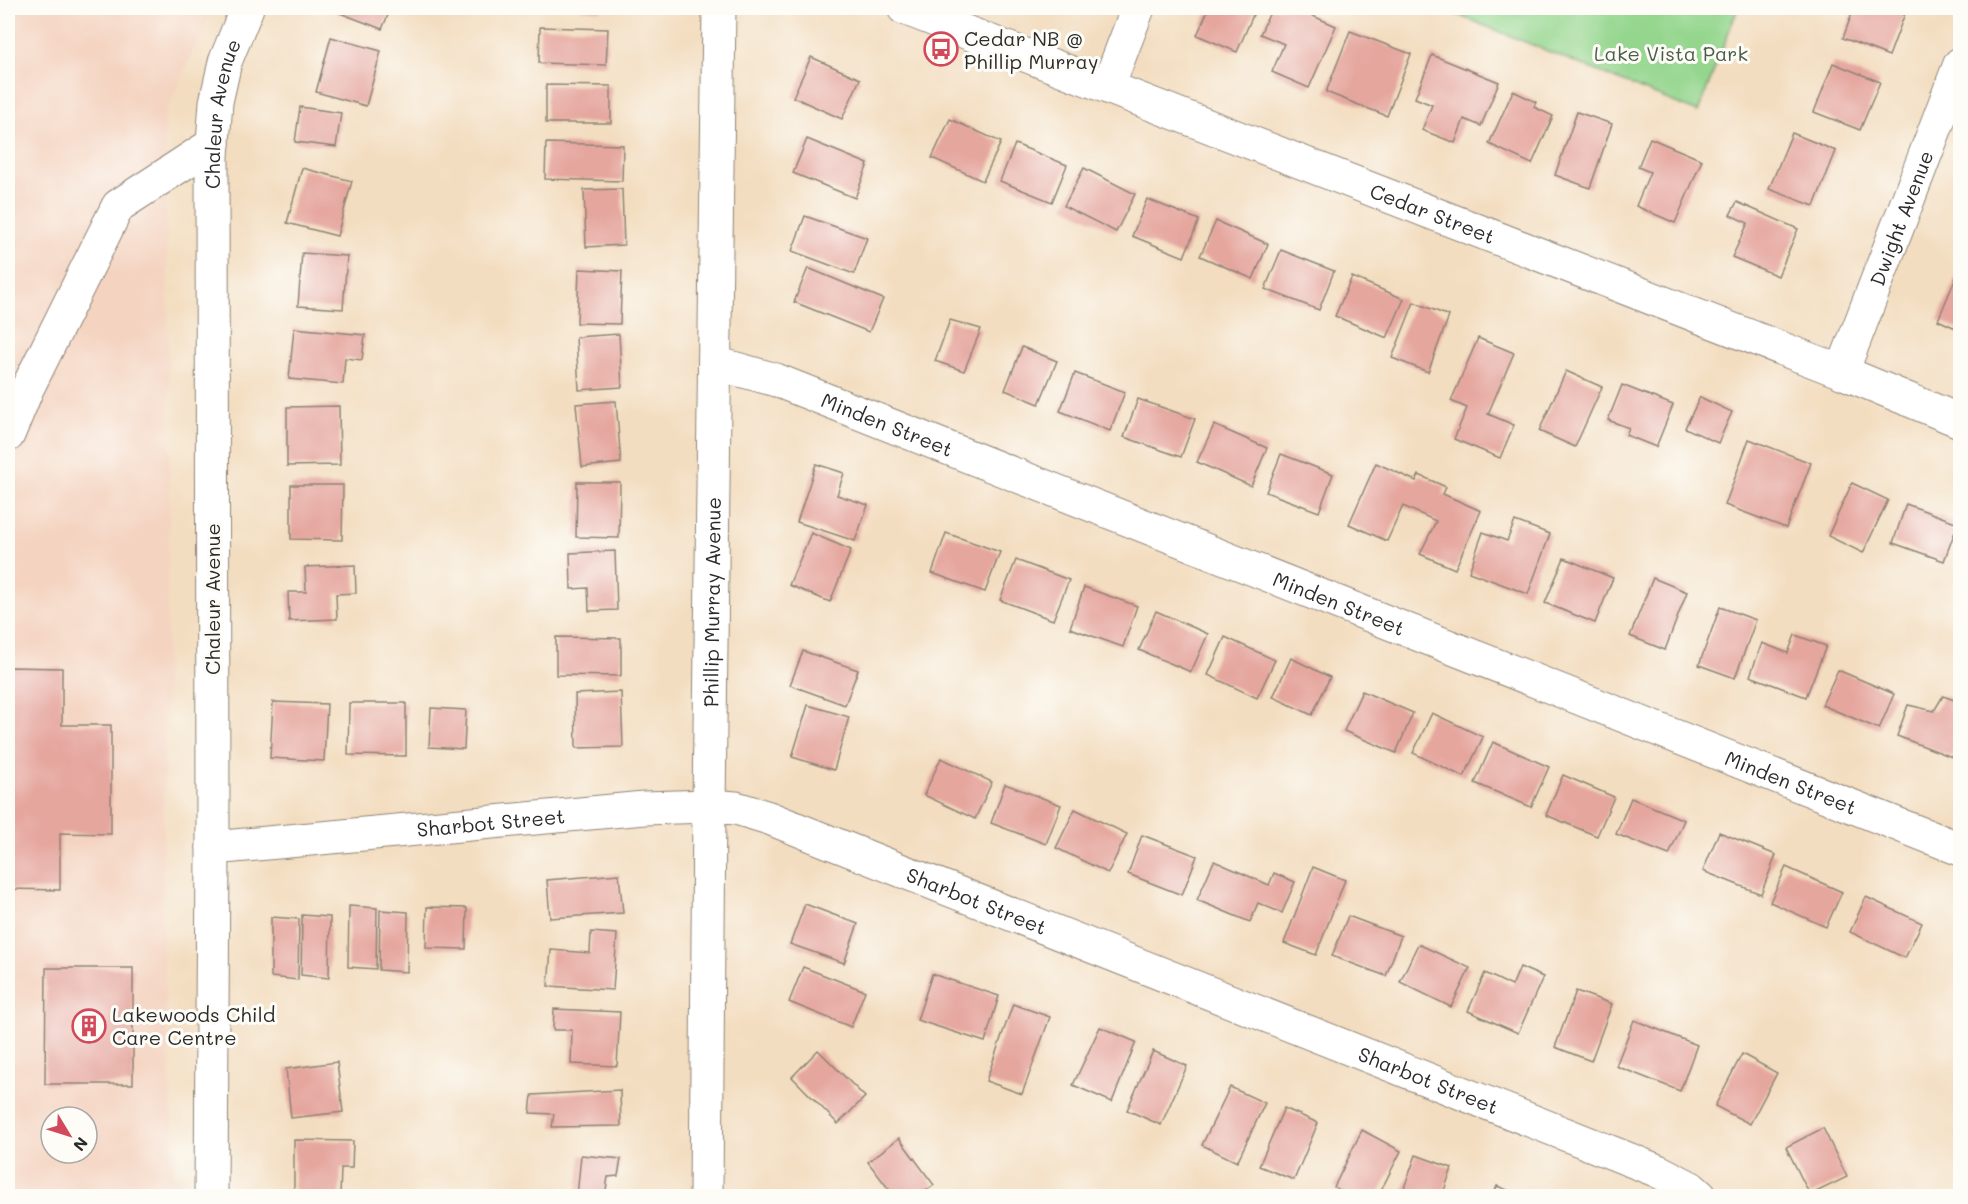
<svg xmlns="http://www.w3.org/2000/svg" width="1968" height="1204" viewBox="0 0 1968 1204" font-family="Mali,sans-serif">
  <style>
    .built { fill: #f4d3c0; fill-rule: evenodd }
    .green { fill: #94d68e; stroke: #60805c; stroke-width: 1.5 }
    .building { fill: #e5a69e }
    .lines { fill: none; stroke-linecap: round; stroke-linejoin: round }
    .minor-casing { stroke: #8f8476; stroke-width: 35 }
    .minor { stroke: #fff; stroke-width: 33 }
    .labels { text-anchor: middle; dominant-baseline: central; stroke-width: 6; stroke-linejoin: round; paint-order: stroke }
    .poi-label { font-size: 20px; fill: #2b2b2b; stroke: #fdfcf7; text-anchor: start }
    .park-label { font-size: 20px; fill: #4a5e49; stroke: #fdfcf7 }
    .street-label { font-size: 20px; fill: #2b2b2b; stroke: #fdfcf7 }
  </style>
  <rect width="100%" height="100%" fill="#fdfcf7"/>
  <filter id="ink" filterUnits="userSpaceOnUse"><feTurbulence type="fractalNoise" baseFrequency=".0167" numOctaves="2"/><feDisplacementMap in="SourceGraphic" scale="12" xChannelSelector="R" yChannelSelector="G"/><feConvolveMatrix kernelMatrix="1 2 1 2 8 2 1 2 1" color-interpolation-filters="sRGB"/></filter>
  <filter id="wash" filterUnits="userSpaceOnUse"><feTurbulence type="fractalNoise" baseFrequency=".008" numOctaves="4" result="noise"/><feDisplacementMap in="SourceGraphic" scale="24" xChannelSelector="R" yChannelSelector="G"/><feGaussianBlur stdDeviation="1.35" result="paint"/><feColorMatrix in="noise" values="0 0 0 0 0 0 0 0 0 0 0 0 0 0 0 0 0 1.4 0 .05"/><feComposite in="paint" operator="in"/></filter>
  <g filter="url(#wash)">
    <rect width="100%" height="100%" fill="#f3ddc0"/>
    <path class="built" d="M8,8H213L165,114L170,444L162,926L176,1196H8ZM51,1117H87V1153H51Z"/>
    <polygon class="green" points="1441,8 1738,8 1698,112"/>
    <g id="blocks">
      <g class="building">
        <polygon points="327,8 391,8 382,29"/>
        <polygon points="580,8 601,8 601,11 580,9"/>
        <polygon points="1209,8 1256,8 1237,52 1197,35"/>
        <polygon points="1272,8 1300,8 1299,10 1336,26 1309,88 1272,72 1284,44 1260,34"/>
        <polygon points="1854,8 1907,8 1889,56 1843,38"/>
        <polygon points="540,27 608,29 606,65 539,63"/>
        <polygon points="1350,31 1411,54 1387,116 1326,92"/>
        <polygon points="331,37 381,51 366,106 316,92"/>
        <polygon points="1432,55 1499,82 1481,126 1464,119 1455,143 1422,130 1432,105 1415,98"/>
        <polygon points="811,57 860,79 842,119 793,97"/>
        <polygon points="1833,63 1880,82 1860,130 1814,112"/>
        <polygon points="546,85 611,86 611,123 546,123"/>
        <polygon points="1513,91 1536,102 1534,107 1553,116 1532,164 1489,144"/>
        <polygon points="300,107 341,113 336,147 295,142"/>
        <polygon points="1577,112 1612,124 1590,188 1555,175"/>
        <polygon points="950,119 1001,142 983,181 932,158"/>
        <polygon points="1792,133 1836,151 1814,206 1769,189"/>
        <polygon points="1650,138 1702,160 1675,223 1636,206 1650,172 1638,167"/>
        <polygon points="807,139 868,164 855,198 793,173"/>
        <polygon points="546,143 623,145 622,181 545,179"/>
        <polygon points="1015,144 1067,165 1052,202 1000,181"/>
        <polygon points="302,168 352,181 337,236 287,223"/>
        <polygon points="1084,168 1135,194 1116,232 1064,206"/>
        <polygon points="622,189 624,245 586,247 584,190"/>
        <polygon points="1147,199 1199,220 1184,257 1132,236"/>
        <polygon points="1737,202 1798,229 1778,276 1732,257 1748,223 1730,215"/>
        <polygon points="805,216 867,238 854,274 792,251"/>
        <polygon points="1216,221 1268,244 1253,279 1200,256"/>
        <polygon points="1281,250 1334,271 1319,310 1265,289"/>
        <polygon points="302,253 347,256 343,309 298,306"/>
        <polygon points="808,268 883,299 869,332 794,302"/>
        <polygon points="579,269 622,271 620,324 577,323"/>
        <polygon points="1352,277 1404,299 1387,338 1335,316"/>
        <polygon points="1956,277 1960,279 1960,330 1938,320"/>
        <polygon points="1414,302 1449,316 1428,372 1392,358"/>
        <polygon points="950,320 981,329 964,371 935,361"/>
        <polygon points="294,328 365,335 362,360 345,358 343,384 289,379"/>
        <polygon points="619,334 622,387 579,390 576,337"/>
        <polygon points="1478,338 1514,353 1488,414 1514,425 1500,458 1454,439 1467,408 1451,401"/>
        <polygon points="1022,347 1057,361 1039,404 1005,390"/>
        <polygon points="1566,371 1602,387 1575,447 1539,431"/>
        <polygon points="1075,373 1125,392 1110,431 1060,411"/>
        <polygon points="1622,385 1673,405 1656,447 1626,435 1629,428 1608,420"/>
        <polygon points="1700,397 1732,412 1718,443 1685,428"/>
        <polygon points="1138,399 1195,419 1181,457 1124,437"/>
        <polygon points="616,401 621,463 582,467 576,404"/>
        <polygon points="339,406 340,465 287,466 287,407"/>
        <polygon points="1214,425 1267,448 1251,486 1197,462"/>
        <polygon points="1749,439 1811,463 1786,528 1725,505"/>
        <polygon points="1281,454 1333,474 1319,512 1266,492"/>
        <polygon points="1376,463 1416,481 1419,475 1446,487 1443,494 1481,511 1455,569 1420,554 1436,521 1403,506 1387,541 1349,524"/>
        <polygon points="816,464 844,473 837,495 868,505 855,541 797,522"/>
        <polygon points="577,482 620,482 619,538 576,537"/>
        <polygon points="1852,483 1888,500 1863,553 1828,536"/>
        <polygon points="291,485 343,485 342,540 291,539"/>
        <polygon points="1906,504 1958,523 1944,561 1893,543"/>
        <polygon points="1515,521 1550,534 1528,594 1469,572 1483,532 1507,541"/>
        <polygon points="811,533 851,550 830,602 789,585"/>
        <polygon points="946,533 1000,552 985,592 932,573"/>
        <polygon points="615,551 617,610 589,611 588,588 571,589 570,553"/>
        <polygon points="1564,558 1613,578 1595,623 1545,603"/>
        <polygon points="1016,560 1069,580 1053,620 1000,600"/>
        <polygon points="355,565 356,593 336,594 337,619 289,621 288,592 306,592 305,567"/>
        <polygon points="1653,578 1687,592 1665,650 1630,636"/>
        <polygon points="1084,587 1137,606 1123,647 1070,628"/>
        <polygon points="1720,607 1756,620 1735,678 1699,665"/>
        <polygon points="1156,611 1208,634 1191,672 1139,650"/>
        <polygon points="1795,635 1826,646 1806,697 1750,676 1762,643 1788,653"/>
        <polygon points="556,637 621,638 621,676 556,675"/>
        <polygon points="1225,637 1275,660 1257,698 1208,675"/>
        <polygon points="803,651 858,670 845,705 790,685"/>
        <polygon points="1291,658 1330,677 1312,715 1273,697"/>
        <polygon points="8,667 62,668 62,725 111,725 111,834 60,833 60,890 8,889"/>
        <polygon points="1838,670 1894,694 1879,729 1822,705"/>
        <polygon points="1362,691 1413,713 1396,753 1344,731"/>
        <polygon points="621,692 623,747 576,748 575,694"/>
        <polygon points="1943,696 1960,702 1960,735 1952,757 1897,736 1908,705 1934,711"/>
        <polygon points="273,702 327,704 324,761 270,758"/>
        <polygon points="349,703 406,703 406,756 348,755"/>
        <polygon points="808,705 849,717 834,770 792,757"/>
        <polygon points="431,708 466,710 464,749 429,747"/>
        <polygon points="1432,713 1483,737 1464,777 1413,753"/>
        <polygon points="1493,742 1549,767 1531,807 1475,783"/>
        <polygon points="941,758 992,782 975,819 924,795"/>
        <polygon points="1563,775 1614,797 1597,836 1546,815"/>
        <polygon points="1005,784 1061,805 1046,844 991,823"/>
        <polygon points="1631,798 1684,820 1669,855 1616,834"/>
        <polygon points="1075,809 1127,834 1108,873 1056,848"/>
        <polygon points="1719,832 1776,855 1761,894 1703,871"/>
        <polygon points="1142,835 1197,856 1182,895 1128,874"/>
        <polygon points="1214,861 1269,885 1274,873 1295,882 1282,913 1258,903 1250,922 1197,900"/>
        <polygon points="1313,867 1345,880 1316,955 1284,943"/>
        <polygon points="1786,867 1842,892 1826,927 1770,902"/>
        <polygon points="619,874 623,913 550,918 547,880"/>
        <polygon points="1866,897 1922,923 1905,958 1850,932"/>
        <polygon points="805,904 858,924 844,963 790,944"/>
        <polygon points="349,906 377,908 376,969 348,967"/>
        <polygon points="427,907 467,908 466,949 426,948"/>
        <polygon points="380,910 408,912 407,972 379,970"/>
        <polygon points="302,915 330,917 329,978 301,975"/>
        <polygon points="1348,916 1401,936 1386,976 1332,956"/>
        <polygon points="271,917 299,919 298,980 271,977"/>
        <polygon points="591,932 617,934 613,990 548,986 551,950 590,953"/>
        <polygon points="1418,944 1470,968 1451,1007 1400,982"/>
        <polygon points="803,967 865,991 851,1027 789,1002"/>
        <polygon points="1520,967 1543,977 1518,1033 1468,1011 1485,973 1512,986"/>
        <polygon points="46,968 133,968 133,1084 45,1084"/>
        <polygon points="932,974 999,996 985,1042 917,1020"/>
        <polygon points="1576,991 1612,1004 1591,1061 1555,1047"/>
        <polygon points="1013,1004 1050,1017 1022,1094 986,1081"/>
        <polygon points="554,1009 620,1012 617,1066 571,1064 572,1030 553,1030"/>
        <polygon points="1634,1020 1697,1045 1680,1091 1616,1066"/>
        <polygon points="1100,1027 1136,1042 1112,1102 1073,1085"/>
        <polygon points="818,1050 865,1097 838,1124 792,1077"/>
        <polygon points="1153,1051 1187,1066 1161,1125 1127,1110"/>
        <polygon points="1742,1054 1777,1073 1750,1124 1715,1106"/>
        <polygon points="337,1062 343,1112 291,1118 286,1069"/>
        <polygon points="1230,1087 1265,1103 1237,1162 1202,1145"/>
        <polygon points="620,1090 621,1126 552,1127 554,1114 530,1113 532,1095"/>
        <polygon points="1284,1108 1318,1123 1294,1180 1259,1166"/>
        <polygon points="1823,1128 1847,1177 1810,1195 1786,1147"/>
        <polygon points="1362,1130 1401,1151 1378,1196 1352,1196 1334,1187"/>
        <polygon points="899,1138 934,1185 918,1196 894,1196 868,1162"/>
        <polygon points="294,1140 353,1141 352,1168 341,1168 340,1196 294,1196"/>
        <polygon points="581,1155 621,1159 618,1176 608,1177 605,1196 577,1196"/>
        <polygon points="1416,1155 1452,1168 1442,1196 1401,1196"/>
        <polygon points="1497,1186 1523,1196 1493,1196"/>
      </g>
    </g>
  </g>
  <g filter="url(#ink)">
    <use href="#blocks" fill-opacity="0" stroke="#8f8476" stroke-width="1.5"/>
    <g class="lines">
      <defs>
        <g id="minor">
          <path id="s1" d="M904,8L1842,372L1960,421"/>
          <polyline points="1108,86 1138,8"/>
          <path id="s2" d="M715,363L776,380L1960,849"/>
          <path id="s3" d="M1842,372L1960,64"/>
          <polyline points="8,435 27,389 118,206 213,144"/>
          <path id="s4" d="M213,848L644,808L709,806L736,808L769,818L1658,1171L1691,1188L1700,1196"/>
          <path id="s5" d="M211,1196L213,848L212,156L216,102L225,62L247,8"/>
          <path id="s6" d="M706,1196L709,806L719,8"/>
        </g>
      </defs>
      <use href="#minor" class="minor-casing"/>
      <use href="#minor" class="minor"/>
    </g>
  </g>
  <defs>
    <symbol id="bus-ring" viewBox="-11 -11 22 22"><circle r="9.5" fill="#fdfcf7" stroke="#d1495b" stroke-width="1.5"/><path d="M-5-6H5V4H4V6H2V4H-2V6H-4V4H-5ZM-3.5-4V0h7V-4ZM-3.5 1.2v1.5H-2V1.2ZM2 1.2v1.5H3.5V1.2Z" fill="#d1495b"/></symbol>
    <symbol id="building-ring" viewBox="-11 -11 22 22"><circle r="9.5" fill="#fdfcf7" stroke="#d1495b" stroke-width="1.5"/><path d="M-4-6H4V6H1V3H-1V6H-4ZM-2.5-4.3h1.7v1.8h-1.7ZM.8-4.3h1.7v1.8H.8ZM-2.5-1h1.7V.8h-1.7ZM.8-1h1.7V.8H.8Z" fill="#d1495b"/></symbol>
  </defs>
  <g fill-rule="evenodd">
    <use href="#bus-ring" x="922" y="30" width="38" height="38"/>
    <use href="#building-ring" x="70" y="1007" width="38" height="38"/>
  </g>
  <g class="labels">
    <g class="poi-label">
      <text x="964" y="38">Cedar NB @<tspan x="964" dy="23">Phillip Murray</tspan></text>
      <text x="112" y="1014">Lakewoods Child<tspan x="112" dy="23">Care Centre</tspan></text>
    </g>
    <g class="park-label">
      <text x="1671" y="53">Lake Vista Park</text>
    </g>
    <g class="street-label">
      <text stroke="none"><textPath href="#s5" startOffset="1083">Chaleur Avenue</textPath></text>
      <text stroke="none"><textPath href="#s1" startOffset="567">Cedar Street</textPath></text>
      <text stroke="none"><textPath href="#s3" startOffset="165">Dwight Avenue</textPath></text>
      <text stroke="none"><textPath href="#s2" startOffset="183">Minden Street</textPath></text>
      <text transform="translate(212 599) rotate(-90)">Chaleur Avenue</text>
      <text stroke="none"><textPath href="#s6" startOffset="594">Phillip Murray Avenue</textPath></text>
      <text stroke="none"><textPath href="#s2" startOffset="669">Minden Street</textPath></text>
      <text stroke="none"><textPath href="#s2" startOffset="1155">Minden Street</textPath></text>
      <text stroke="none"><textPath href="#s4" startOffset="279">Sharbot Street</textPath></text>
      <text stroke="none"><textPath href="#s4" startOffset="783">Sharbot Street</textPath></text>
      <text stroke="none"><textPath href="#s4" startOffset="1269">Sharbot Street</textPath></text>
    </g>
  </g>
  <rect width="1968" height="1204" fill="none" stroke="#fdfcf7" stroke-width="30"/>
  <g transform="translate(69 1135) rotate(128)"><circle r="28" fill="#fdfcf7" stroke="#a9a8a5" stroke-width="1.5"/>
  <path d="M0-4.5L10 22L0 15L-10 22Z" fill="#d1495b"/>
  <text y="-9" font-size="16" font-weight="bold" text-anchor="middle" fill="#2b2b2b">N</text>
  </g>
</svg>
